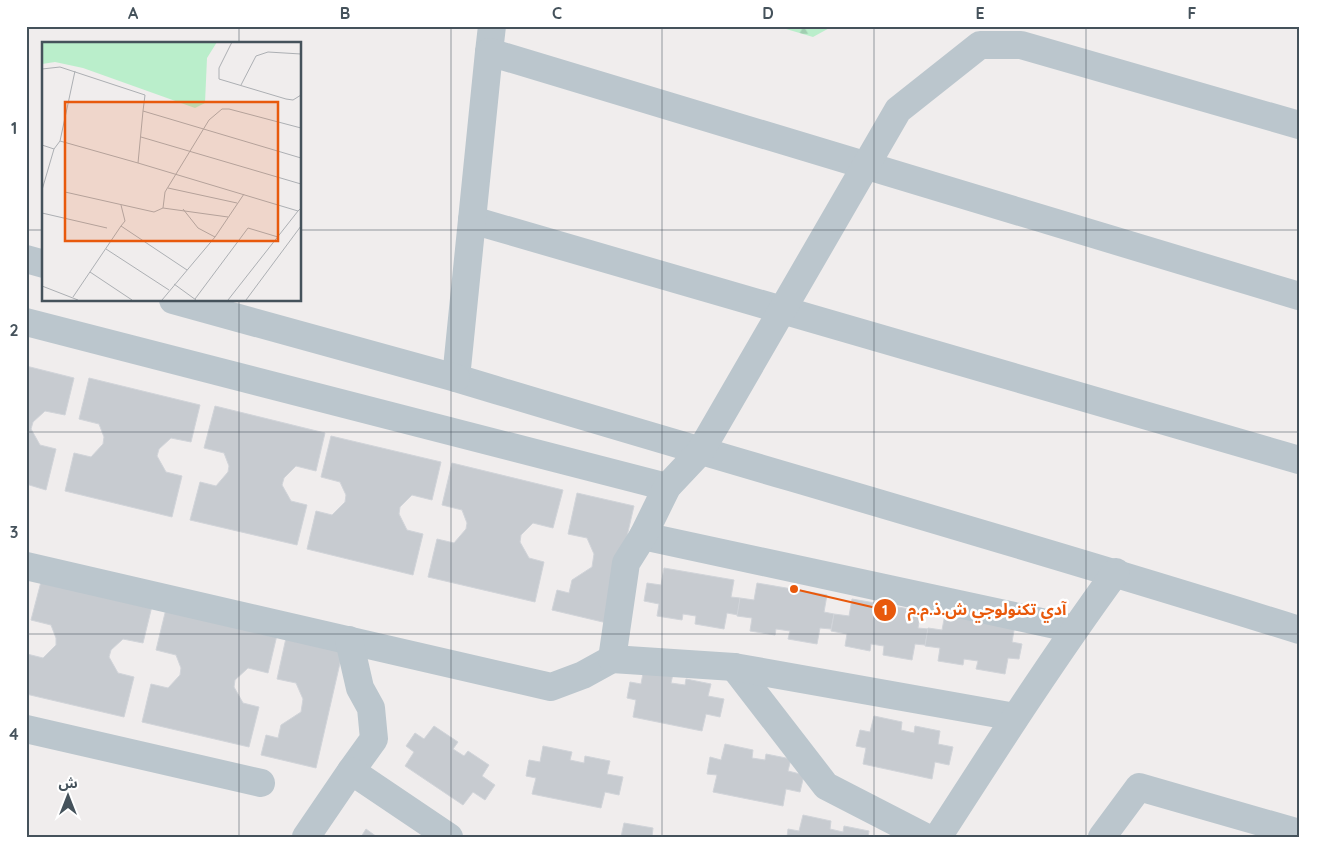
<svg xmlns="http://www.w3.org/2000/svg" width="1325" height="863" viewBox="0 0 1325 863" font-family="Quicksand,'Noto Sans Arabic',sans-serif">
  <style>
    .forest { fill: url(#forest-firs) }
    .building { fill: #c7cbd0; stroke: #d1d4d9 }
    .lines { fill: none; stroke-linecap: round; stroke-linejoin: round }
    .minor { stroke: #bbc6cd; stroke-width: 28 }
    .grid { fill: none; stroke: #45525b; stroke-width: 1; stroke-opacity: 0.55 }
    .inset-road { fill: none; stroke: #acafb3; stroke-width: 1 }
    .view { fill: #e8590c; fill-opacity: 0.15; stroke: #e8590c; stroke-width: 2.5 }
    .inset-edge { fill: none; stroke: #45525b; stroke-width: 2.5 }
    .leader { fill: none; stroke: #e8590c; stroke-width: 2 }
    .callout-dot { fill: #e8590c; stroke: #fff; stroke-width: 2 }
    .mark-label { font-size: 15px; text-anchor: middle; font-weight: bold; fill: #fff }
    .callout-label { font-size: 16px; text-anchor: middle; font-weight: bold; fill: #e8590c; stroke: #fff; stroke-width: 5; stroke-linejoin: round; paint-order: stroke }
    .neatline { fill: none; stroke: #45525b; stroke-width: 2 }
    .grid-label { font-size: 16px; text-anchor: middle; font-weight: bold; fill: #45525b }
  </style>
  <defs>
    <pattern id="forest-firs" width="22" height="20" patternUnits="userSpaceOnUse" patternTransform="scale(1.25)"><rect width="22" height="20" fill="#baeecb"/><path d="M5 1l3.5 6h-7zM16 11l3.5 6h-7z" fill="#a1ceb1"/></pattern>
  </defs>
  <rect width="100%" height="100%" fill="#f0eded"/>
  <polygon class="forest" points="776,26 833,26 813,37"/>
  <g class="building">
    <polygon points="26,366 74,378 65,415 45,411 33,422 31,429 40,445 56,449 46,490 26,484"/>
    <polygon points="89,378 200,405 191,442 171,438 159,449 157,456 166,472 182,476 172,517 65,491 74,453 91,457 103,444 104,437 99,424 79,419"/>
    <polygon points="215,406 325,433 316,471 296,466 284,478 282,485 291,501 307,505 297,545 190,520 200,482 216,486 228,472 229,466 224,453 204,448"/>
    <polygon points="331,436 441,462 432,500 412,495 400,507 399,514 407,530 423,534 413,575 307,549 316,511 332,515 345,502 346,495 340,482 321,477"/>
    <polygon points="452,463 563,490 553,528 533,523 521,535 520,542 529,558 544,562 535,602 428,577 437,539 454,543 466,529 467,523 462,510 442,505"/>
    <polygon points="577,493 634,506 607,623 552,610 557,590 569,593 572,580 592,567 594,554 587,538 568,534"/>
    <polygon points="664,568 734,580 731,597 740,598 738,615 727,613 724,629 695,624 696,616 683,614 682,620 657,616 659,604 644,601 647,583 661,585"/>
    <polygon points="42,578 152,606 143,643 123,639 111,650 109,657 118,673 134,677 124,717 26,694 27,654 43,658 56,645 56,638 51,625 31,620"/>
    <polygon points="757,583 827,595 824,612 834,614 831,629 820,628 817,644 788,639 790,631 776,629 775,635 750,631 752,618 737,616 740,598 754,600"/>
    <polygon points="852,599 921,611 918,628 928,629 925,645 915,644 912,660 883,655 884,646 871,644 870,651 845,646 847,634 831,631 834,614 849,616"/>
    <polygon points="166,609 277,635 268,673 248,668 235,680 234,687 243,703 259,707 249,747 142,722 151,684 168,688 180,675 181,668 176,655 156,650"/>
    <polygon points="945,614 1015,625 1012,642 1022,644 1019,659 1008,658 1005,674 976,669 978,661 964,659 963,665 938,661 940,648 925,646 928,628 942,630"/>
    <polygon points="286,638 343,650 316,768 261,755 266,735 278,738 281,725 301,712 303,699 296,683 277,679"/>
    <polygon points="644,668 673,674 671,683 685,685 686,679 711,684 708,696 724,699 720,717 706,714 702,731 633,717 636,700 627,698 630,682 641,684"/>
    <polygon points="874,716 902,722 901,730 914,733 915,726 940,731 938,744 953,747 949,765 935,762 932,779 863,764 866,748 856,746 860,730 870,732"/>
    <polygon points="434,726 458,742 453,749 464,756 468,751 489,765 482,776 495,785 485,800 473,792 463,805 405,766 414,752 406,746 415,733 424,739"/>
    <polygon points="725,744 753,750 752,758 765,760 766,754 791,759 788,771 804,775 800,792 786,789 783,806 713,792 717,775 707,774 710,757 721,760"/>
    <polygon points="543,746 572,752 570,760 584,763 585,756 610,761 607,774 623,777 619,795 605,792 601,808 532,794 536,778 526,776 529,760 540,762"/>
    <polygon points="803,815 831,821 830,829 843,832 844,826 869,831 868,837 787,837 788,829 799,831"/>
    <polygon points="624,823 653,828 652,837 621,837"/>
    <polygon points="366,829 377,837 361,837"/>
  </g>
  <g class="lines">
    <g class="minor">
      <polyline points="489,52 492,26"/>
      <polyline points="472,220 1299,460"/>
      <polyline points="26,259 44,264"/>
      <path d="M1299,296L489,52L456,378C737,463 1019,542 1299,630"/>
      <polyline points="173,300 456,378"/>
      <polyline points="26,322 667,487"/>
      <polyline points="643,536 1074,629"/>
      <polyline points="26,566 551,687 583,675 612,659"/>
      <polyline points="349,640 360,688 371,708 374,739 351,771"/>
      <polyline points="734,667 826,786 925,837"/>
      <polyline points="1015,717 734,667 612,659 626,563 643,536 667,487 700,452 898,110 980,45 1021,45 1299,125"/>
      <polyline points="26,729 261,783"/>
      <polyline points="306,837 351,771 449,837"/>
      <path d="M938,837C996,747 1053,658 1116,572"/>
      <polyline points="1102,837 1139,787 1299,833"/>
    </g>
  </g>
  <path class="grid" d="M239,26V44M451,26V837M662,26V837M874,26V837M1086,26V837M26,230H44M300,230H1299M239,300V837M26,432H1299M26,634H1299"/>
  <g transform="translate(42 42)">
    <rect width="259" height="259" fill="#f0eded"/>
    <path d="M0,0H175L165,16L163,61L153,66L41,26L13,20L0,22Z" fill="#baeecb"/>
    <path class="inset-road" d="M190,0L177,26V37L244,57L251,58L259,53M0,27L18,25L103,53L101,69M199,43L214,14L226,10L259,12M99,95L259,142M18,99L33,29M0,103L12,107L18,99L96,121M259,116L101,69L96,121L256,169L259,166M126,146L195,161M0,148L12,107M23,150L112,170L121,166M79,163L83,179L79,184M141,167L156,186L173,195M0,171L65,186M186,175L121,166L123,150L167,78L180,67H187L259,86M64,207L127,248M48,230L90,258M132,242L154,258M0,244L36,258M31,255L79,184L145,228M153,257L206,186L236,195M120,258L173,195L202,152M186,258L256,169M204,258L259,184"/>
    <path class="view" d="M23,60H236V199H23Z"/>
    <rect width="259" height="259" class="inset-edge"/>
  </g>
  <path class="leader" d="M794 589L885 610"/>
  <g class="callout-dot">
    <circle cx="794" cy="589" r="5"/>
    <circle cx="885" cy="610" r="12"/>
  </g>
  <g class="mark-label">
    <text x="885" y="615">1</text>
  </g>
  <g class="callout-label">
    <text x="987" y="615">آدي تكنولوجي ش.ذ.م.م</text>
  </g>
  <rect width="1325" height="863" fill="none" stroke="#ffffff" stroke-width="55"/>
  <g transform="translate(68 796)" stroke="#ffffff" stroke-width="4" paint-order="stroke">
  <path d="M0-4L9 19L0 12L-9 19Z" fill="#45525b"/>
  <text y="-8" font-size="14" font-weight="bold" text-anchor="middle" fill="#45525b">ش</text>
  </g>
  <rect x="28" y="28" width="1270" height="808" class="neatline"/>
  <g class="grid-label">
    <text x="133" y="19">A</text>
    <text x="345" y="19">B</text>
    <text x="557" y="19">C</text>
    <text x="768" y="19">D</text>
    <text x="980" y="19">E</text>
    <text x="1192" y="19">F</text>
    <text x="14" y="134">1</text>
    <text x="14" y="336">2</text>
    <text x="14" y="538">3</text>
    <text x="14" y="740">4</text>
  </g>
</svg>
